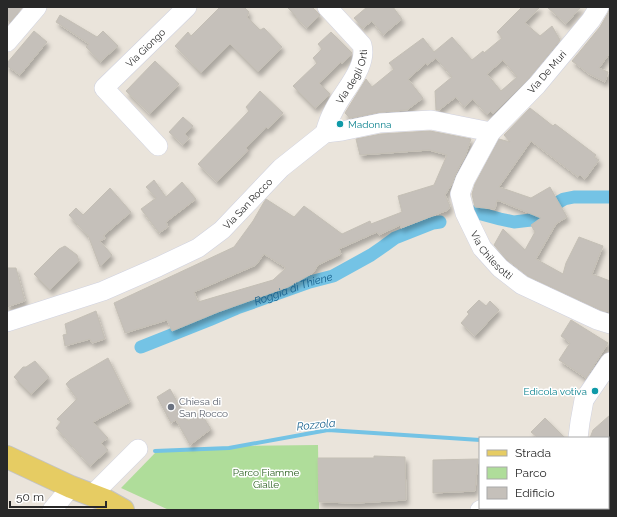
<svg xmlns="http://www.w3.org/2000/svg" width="617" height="517" viewBox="0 0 617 517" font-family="Raleway,sans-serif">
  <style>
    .green { fill: #afdd9a }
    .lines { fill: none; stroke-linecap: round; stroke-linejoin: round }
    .stream { stroke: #74c3e5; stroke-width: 4 }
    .canal { stroke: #74c3e5; stroke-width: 13 }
    .building { fill: #c5c0ba; stroke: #c4bfb5; fill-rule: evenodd; filter: url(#shadow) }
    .minor-casing { stroke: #d0d2e0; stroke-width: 20 }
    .major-casing { stroke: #c3c3c3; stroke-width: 24 }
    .minor { stroke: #fff; stroke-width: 19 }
    .major { stroke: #e6cc63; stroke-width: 22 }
    .culture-dot { fill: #0f9aa8; stroke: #fff; stroke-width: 1.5 }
    .worship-dot { fill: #6b7280; stroke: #fff; stroke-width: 1.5 }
    .labels { text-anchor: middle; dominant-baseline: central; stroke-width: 3; stroke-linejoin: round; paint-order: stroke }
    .street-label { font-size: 10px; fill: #282828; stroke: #fff }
    .culture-label { font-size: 10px; fill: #0d838f; stroke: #fff; text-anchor: start }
    .worship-label { font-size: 10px; fill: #5b616d; stroke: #fff; text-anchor: start }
    .park-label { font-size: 10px; fill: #295f1e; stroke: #fff }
    .water-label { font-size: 11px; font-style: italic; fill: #17608d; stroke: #fff }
  </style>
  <defs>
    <filter id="shadow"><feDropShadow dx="2.5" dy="4.5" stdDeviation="2" flood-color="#0004"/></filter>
  </defs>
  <rect width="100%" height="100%" fill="#eae4db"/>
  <polygon class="green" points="318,445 319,510 169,510 121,488 156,452 236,446"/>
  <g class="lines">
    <polyline class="stream" points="155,451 229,448 328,430 480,440"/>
    <g class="canal">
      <polyline points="474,212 500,219 514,222 531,220 538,214 564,199 574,197 610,197"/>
      <path id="s1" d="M141,347L209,320L237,308L310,282L333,276L371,255L384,246L395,238L433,223L440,222"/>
    </g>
  </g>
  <g class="building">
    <polygon points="7,7 23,7 10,22 7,19"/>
    <polygon points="220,7 244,7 249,12 247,17 260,30 264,28 282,47 258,72 230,44 201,73 175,46 188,32 191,36"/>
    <polygon points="287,7 312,7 320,15 307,28 295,17 296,16"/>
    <polygon points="367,7 393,7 402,19 383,35 372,21 363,28 354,18"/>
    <path d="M522,7H540L525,23L540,36L552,26L560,40L529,78L493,114L491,111L487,115L473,99L464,107L456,97L439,110H436L435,91L452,77L436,58L427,65L426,63L408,79L423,98L407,110L379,112L350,118L345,113L366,79L372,87L394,69L389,63L423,38L434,52L452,37L472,60L483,51L484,53L502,38L497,32ZM503,60L517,77L501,91L487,74Z"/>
    <polygon points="547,7 581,7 566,24"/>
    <polygon points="610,7 610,53 599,68 608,72 605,82 589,74 572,61 600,27 608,13"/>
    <polygon points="60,15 97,37 103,31 118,46 100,62 86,47 89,44 56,22"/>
    <polygon points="34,31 47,42 20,75 7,66 7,63"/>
    <polygon points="331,32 352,53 351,55 342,64 341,62 319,83 330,94 315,108 293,86 317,63 313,58 322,49 318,44"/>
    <polygon points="155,61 179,84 150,114 126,91"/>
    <polygon points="260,91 283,113 268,129 266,127 246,148 248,150 217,182 198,164 249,111 246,107"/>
    <polygon points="530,108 553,126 555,124 596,155 594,157 599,160 585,179 580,175 578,177 531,141 499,187 531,198 550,187 556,198 567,217 556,224 536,259 563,274 566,263 579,237 603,246 592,274 610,281 610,312 601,310 528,276 508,260 494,245 503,229 525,250 535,232 531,225 541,218 497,200 495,209 475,207 472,194 475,184 499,139 510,142 504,135"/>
    <polygon points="183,117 193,126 185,134 189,138 183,145 169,132"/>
    <path d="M430,131L471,139L466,154L455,175L452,184L445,195L450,206L448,210L401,228L400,225L379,235L377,232L339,249L341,254L318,265L313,273L288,287L218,312L172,331L167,320L125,333L114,303L234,247L253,221L264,202L266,199L294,217L304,206L342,234L370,221L371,224L402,212L398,196L434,185L447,155L429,150L360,155L356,139L381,134ZM264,254L286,268L273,280L198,302L194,292L256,265Z"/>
    <polygon points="154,180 166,197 182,182 196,199 166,222 168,227 159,233 141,209 156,198 146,187"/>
    <polygon points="110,188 131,212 103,236 106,238 100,241 112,255 100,267 88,235 87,235 69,215 76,208 83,215"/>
    <polygon points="65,246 77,255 79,261 50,290 34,274 59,249"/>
    <polygon points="7,268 16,268 25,301 7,307"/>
    <polygon points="479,300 486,306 490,301 499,310 475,336 461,323 469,314 467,312"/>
    <polygon points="96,311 105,339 92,343 90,339 65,346 63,335 67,334 65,324"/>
    <polygon points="571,320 608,343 586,378 559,360 570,343 561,336"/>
    <polygon points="108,358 130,402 93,422 108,438 101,443 108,450 90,466 56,428 61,422 57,419 77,399 66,384 70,380"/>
    <polygon points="35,361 49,377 31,394 14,377 23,367 26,367"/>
    <polygon points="170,389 188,421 200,412 211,429 190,445 176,420 171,423 157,397"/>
    <polygon points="610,415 610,438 590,438 593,430"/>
    <polygon points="545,418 565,438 538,438 531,432"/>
    <polygon points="374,456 405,457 406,500 357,503 319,502 318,458 374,458"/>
    <polygon points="478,459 475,491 433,493 433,460"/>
  </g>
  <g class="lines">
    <defs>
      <g id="minor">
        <path id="s2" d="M599,7L591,20L537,85L491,132L465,180L460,194L465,213L482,248L500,268L522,285L597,320L610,324"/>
        <polyline points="7,42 37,7"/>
        <path id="s3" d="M325,133C327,125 330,117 334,110C343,91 368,67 362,45L327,7"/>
        <path id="s4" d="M158,146L104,88L187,7"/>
        <path id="s5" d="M7,322L103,291L158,267L198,248L222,230L281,168L325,133L342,131L380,123L431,120L491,132"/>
        <polyline points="578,438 580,422 584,400 610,362"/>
        <polyline points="92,495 138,449"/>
        <polyline points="52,510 71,487"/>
        <polyline points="480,510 485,508"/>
        <polyline points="563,510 564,508"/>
      </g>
      <polyline id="major" points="7,457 71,487 105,500 123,510"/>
    </defs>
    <use href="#minor" class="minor-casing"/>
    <use href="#major" class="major-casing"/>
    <use href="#minor" class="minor"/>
    <use href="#major" class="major"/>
  </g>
  <g class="culture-dot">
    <circle cx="340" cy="124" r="4"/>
    <circle cx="595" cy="391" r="4"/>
  </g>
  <circle class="worship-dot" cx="171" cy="407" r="4"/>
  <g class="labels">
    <g class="street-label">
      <text stroke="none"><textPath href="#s4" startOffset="137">Via Giongo</textPath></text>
      <text transform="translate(547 72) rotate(-49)">Via De Muri</text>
      <text stroke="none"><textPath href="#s3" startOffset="63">Via degli Orti</textPath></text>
      <text stroke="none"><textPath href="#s5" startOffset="272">Via San Rocco</textPath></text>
      <text stroke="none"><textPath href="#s2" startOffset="305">Via Chilesotti</textPath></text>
    </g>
    <g class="culture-label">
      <text x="348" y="124">Madonna</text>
      <text x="587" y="391" text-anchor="end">Edicola votiva</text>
    </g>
    <g class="worship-label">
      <text x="179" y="401">Chiesa di<tspan x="179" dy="12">San Rocco</tspan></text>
    </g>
    <g class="park-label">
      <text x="266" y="472">Parco Fiamme<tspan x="266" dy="12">Gialle</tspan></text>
    </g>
    <g class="water-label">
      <text stroke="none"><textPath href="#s1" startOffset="163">Roggia di Thiene</textPath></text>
      <text transform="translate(316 425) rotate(-6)">Rozzola</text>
    </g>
  </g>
  <rect width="617" height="517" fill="none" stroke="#282828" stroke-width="16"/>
  <rect x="479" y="437" width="130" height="72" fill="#ffffff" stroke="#a9a9a9"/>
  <rect x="487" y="450" width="20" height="6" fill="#e6cc63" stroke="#a9a9a9"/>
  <text x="515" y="457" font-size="12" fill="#282828">Strada</text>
  <rect x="487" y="467" width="20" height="12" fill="#afdd9a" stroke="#a9a9a9"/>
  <text x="515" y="477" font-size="12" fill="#282828">Parco</text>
  <rect x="487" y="487" width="20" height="12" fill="#c5c0ba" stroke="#a9a9a9"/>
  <text x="515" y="497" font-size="12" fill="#282828">Edificio</text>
  <path d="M10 501v6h96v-6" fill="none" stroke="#282828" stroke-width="2"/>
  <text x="16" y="501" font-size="12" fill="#282828" stroke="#ffffff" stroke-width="3" paint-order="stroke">50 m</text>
</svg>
